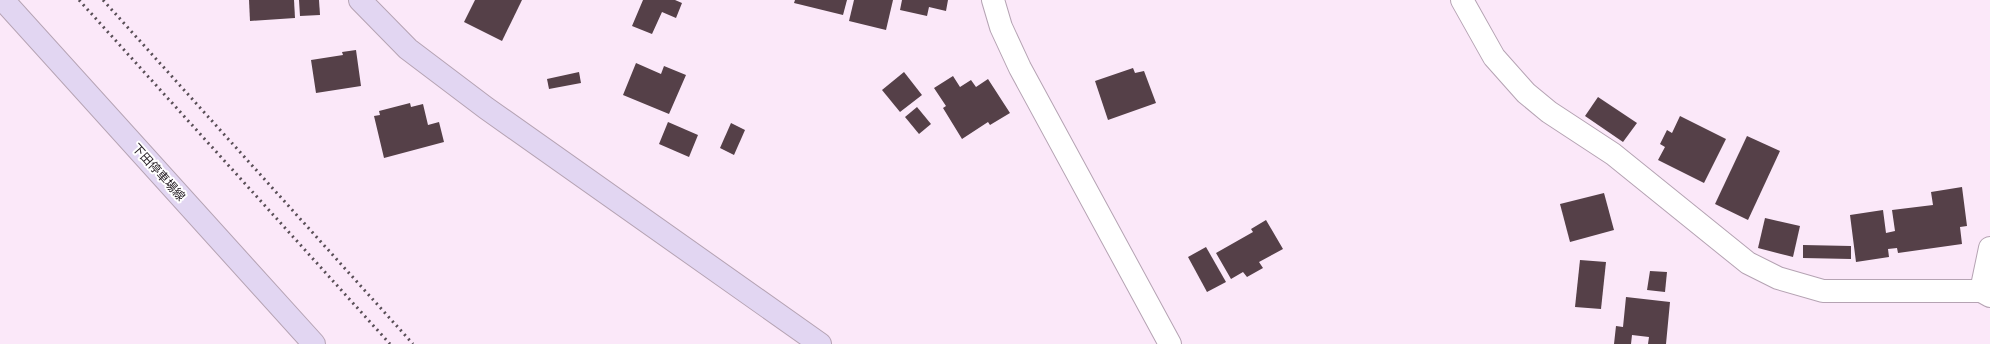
<svg xmlns="http://www.w3.org/2000/svg" width="1990" height="344" viewBox="0 0 1990 344" font-family="Quicksand,'Noto Sans JP',sans-serif">
  <style>
    .building { fill: #554048 }
    .lines { fill: none; stroke-linecap: round; stroke-linejoin: round }
    .street-casing { stroke: #b5a3b3; stroke-width: 24 }
    .secondary-casing { stroke: #b5a3b3; stroke-width: 24 }
    .street { stroke: #fff; stroke-width: 22 }
    .secondary { stroke: #e2d6f2; stroke-width: 22 }
    .rail { stroke: #584e56; stroke-width: 3; stroke-dasharray: 2 4; stroke-linecap: butt }
    .labels { text-anchor: middle; dominant-baseline: central; stroke-width: 4; stroke-linejoin: round; paint-order: stroke }
    .street-label { font-size: 12px; fill: #282127; stroke: #fff }
  </style>
  <rect width="100%" height="100%" fill="#fbe8f9"/>
  <g class="building">
    <polygon points="249,0 294,0 295,18 250,21"/>
    <polygon points="299,0 319,0 320,15 300,16"/>
    <polygon points="475,0 522,0 502,41 464,22"/>
    <polygon points="643,0 675,0 682,3 676,18 662,12 652,34 632,26"/>
    <polygon points="795,0 847,0 843,15 794,3"/>
    <polygon points="854,0 893,0 886,30 849,21"/>
    <polygon points="902,0 948,0 946,11 929,7 927,16 900,10"/>
    <polygon points="356,50 361,86 316,93 311,60 343,55 342,52"/>
    <polygon points="636,63 661,74 664,66 686,75 669,114 623,95"/>
    <polygon points="1133,68 1135,73 1144,71 1156,103 1108,120 1095,81"/>
    <polygon points="579,72 581,83 549,89 547,79"/>
    <polygon points="904,72 922,95 900,112 882,90"/>
    <polygon points="953,76 960,87 971,80 976,87 988,79 1010,113 990,125 988,122 962,139 943,108 946,106 934,88"/>
    <polygon points="1598,97 1637,123 1623,142 1585,116"/>
    <polygon points="410,103 411,107 423,104 428,125 439,122 444,142 384,158 374,116 380,115 379,111"/>
    <polygon points="917,107 931,124 919,134 905,117"/>
    <polygon points="1680,116 1726,139 1704,183 1658,160 1665,147 1660,144 1667,130 1672,133"/>
    <polygon points="668,122 698,135 689,157 659,144"/>
    <polygon points="731,123 745,130 734,155 720,148"/>
    <polygon points="1747,136 1780,151 1748,220 1715,204"/>
    <polygon points="1962,187 1967,226 1960,227 1962,244 1898,253 1897,248 1888,249 1889,257 1856,262 1850,215 1883,210 1886,233 1895,231 1892,210 1933,205 1931,192"/>
    <polygon points="1604,193 1614,230 1570,242 1560,204"/>
    <polygon points="1765,218 1800,226 1793,257 1758,248"/>
    <polygon points="1266,220 1283,249 1259,262 1263,268 1247,277 1243,272 1231,279 1216,253 1253,232 1251,229"/>
    <polygon points="1803,245 1851,246 1851,259 1803,258"/>
    <polygon points="1206,247 1226,282 1207,292 1188,257"/>
    <polygon points="1580,260 1606,262 1601,309 1575,307"/>
    <polygon points="1650,271 1667,272 1665,292 1647,290"/>
    <polygon points="1626,297 1670,302 1666,344 1648,344 1649,337 1632,335 1631,344 1614,344 1616,326 1623,327"/>
  </g>
  <g class="lines">
    <defs>
      <g id="street">
        <polyline points="993,0 1001,27 1020,68 1170,344"/>
        <polyline points="1462,0 1494,57 1526,93 1549,112 1613,154 1748,263 1778,278 1823,291 1981,291 1990,296"/>
        <polyline points="1981,291 1990,248"/>
      </g>
      <g id="secondary">
        <polyline points="3,0 314,344"/>
        <polyline points="360,0 408,49 486,108 820,344"/>
      </g>
    </defs>
    <use href="#street" class="street-casing"/>
    <use href="#secondary" class="secondary-casing"/>
    <use href="#street" class="street"/>
    <use href="#secondary" class="secondary"/>
    <g class="rail">
      <polyline points="79,0 390,344"/>
      <polyline points="103,0 413,344"/>
    </g>
  </g>
  <g class="labels">
    <g class="street-label">
      <text transform="translate(159 172) rotate(48)">下田停車場線</text>
    </g>
  </g>
</svg>
